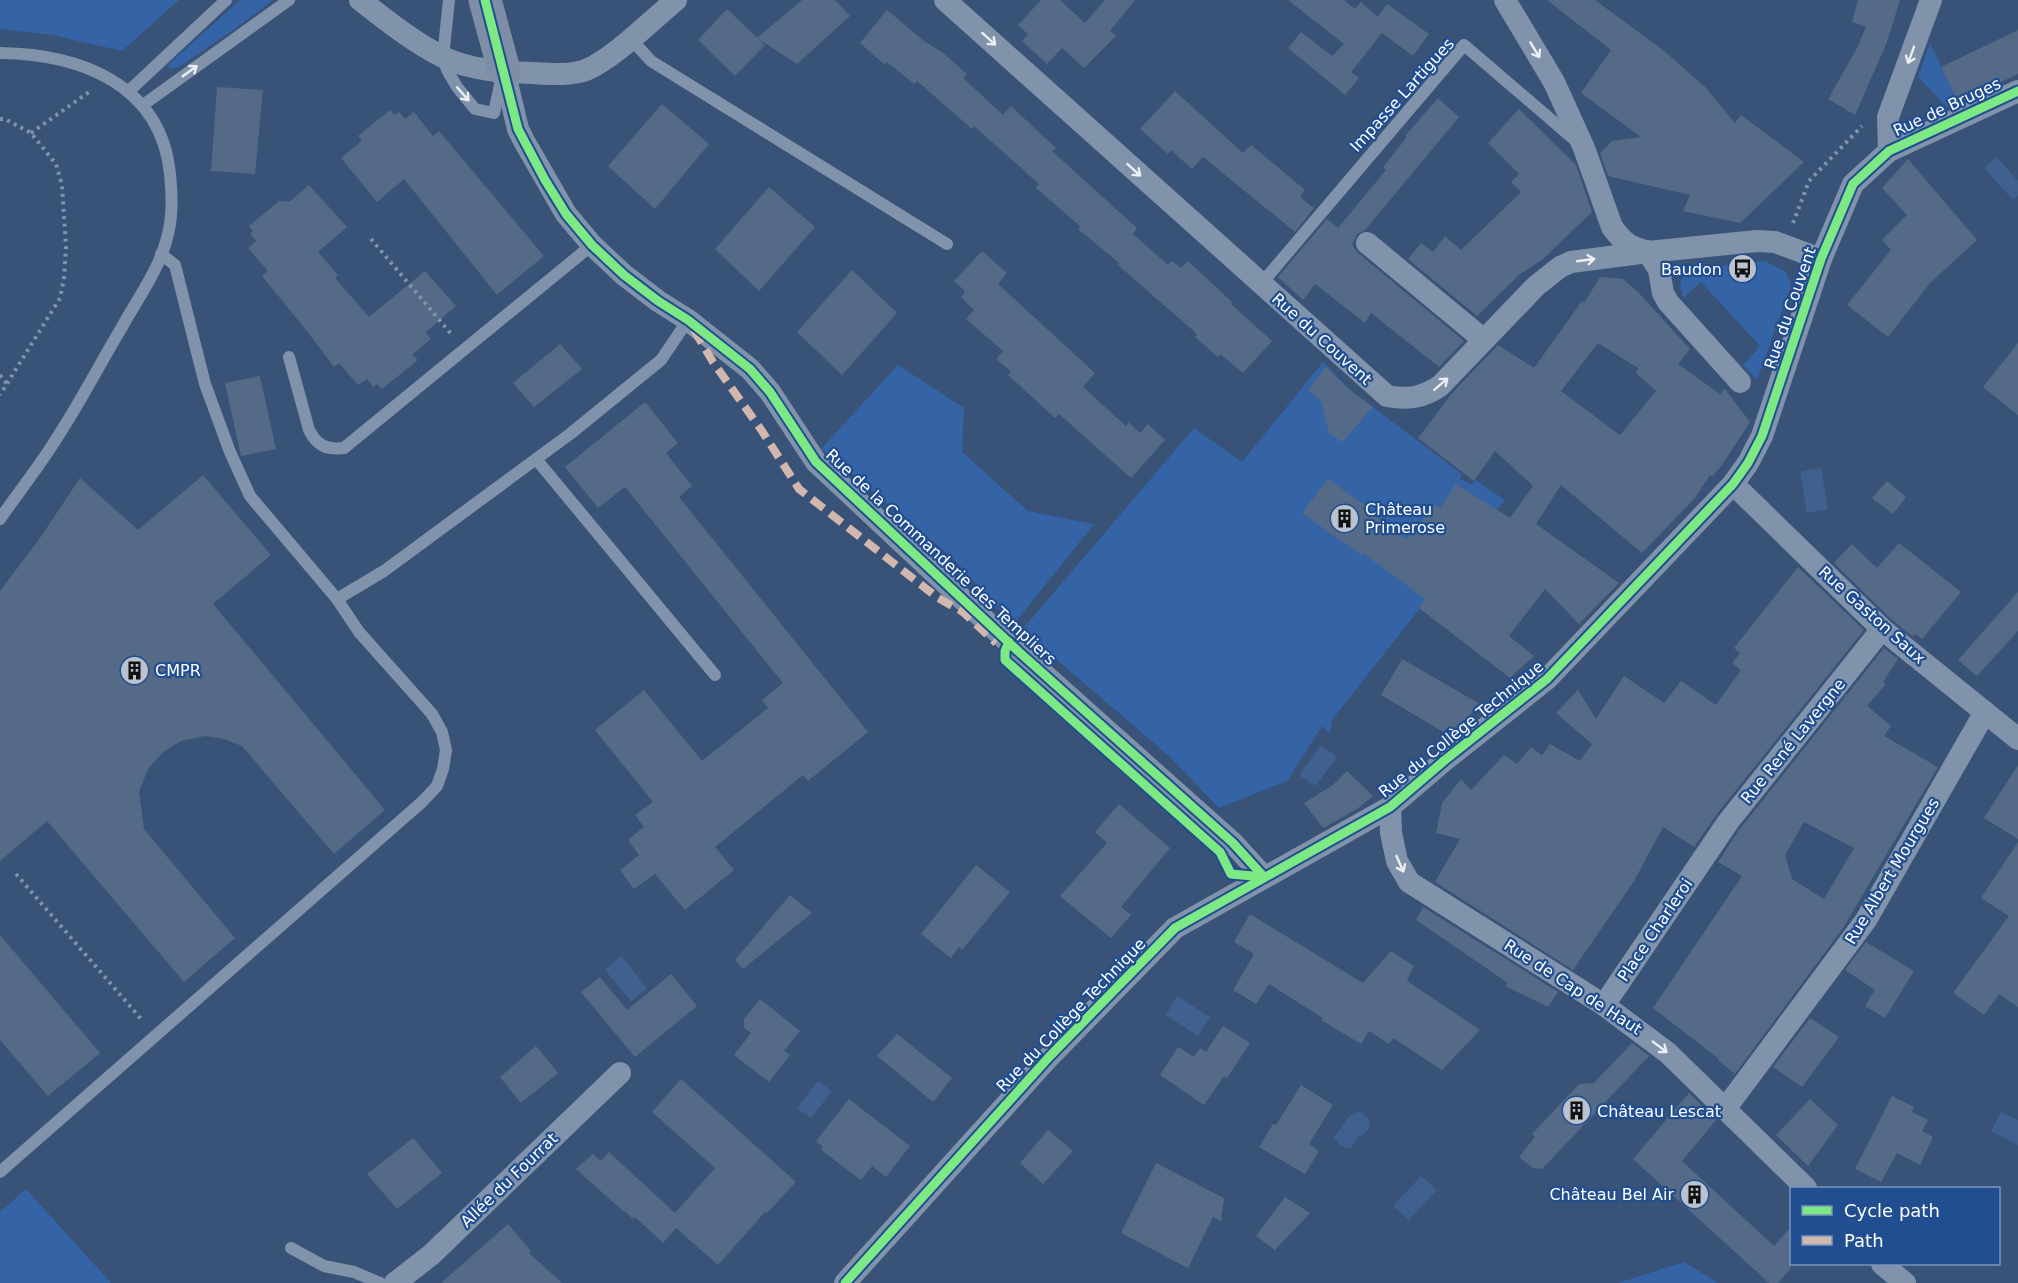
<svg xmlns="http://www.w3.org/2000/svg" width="2018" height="1283" viewBox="0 0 2018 1283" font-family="'DejaVu Sans',sans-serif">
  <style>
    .green { fill: #3464a6 }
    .water { fill: #406190 }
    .building { fill: #556a86; fill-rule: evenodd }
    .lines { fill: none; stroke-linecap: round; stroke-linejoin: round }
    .path { stroke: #8193aa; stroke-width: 4; stroke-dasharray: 3 4.5; stroke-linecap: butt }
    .lane { stroke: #8193aa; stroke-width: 12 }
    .street { stroke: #8193aa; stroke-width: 22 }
    .secondary { stroke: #7d8ea6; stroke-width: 33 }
    .quiet { stroke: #d1b7ad; stroke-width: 8; stroke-dasharray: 15 8; stroke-linecap: butt }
    .cycleway-casing { stroke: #204e90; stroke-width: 13 }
    .cycleway { stroke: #7ce984; stroke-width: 9 }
    .oneway { stroke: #eceff2 }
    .labels { text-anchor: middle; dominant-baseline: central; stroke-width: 4.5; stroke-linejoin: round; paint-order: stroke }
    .street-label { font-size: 16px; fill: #fff; stroke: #204e90 }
    .poi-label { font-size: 16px; fill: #fff; stroke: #204e90; text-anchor: start }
  </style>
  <rect width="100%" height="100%" fill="#395277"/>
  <g class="green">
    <polygon points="0,0 179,0 122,51 52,35 0,29"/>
    <polygon points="240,0 273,0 236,28 179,67 170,69 168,67 170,63"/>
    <polygon points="1930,43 1958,102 1947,107 1918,77"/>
    <polygon points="1765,261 1786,272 1791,285 1757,380 1743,365 1760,346 1701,282 1683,298 1680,283 1686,273 1695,269"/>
    <polygon points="1323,362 1351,391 1462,474 1460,479 1472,485 1475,480 1505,500 1332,720 1330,734 1322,726 1287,781 1219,808 1169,756 1022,630 1194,428 1242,462"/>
    <polygon points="898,365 964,408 962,452 1028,511 1094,524 1013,625 953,558 821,449"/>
    <polygon points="26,1189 111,1283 0,1283 0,1212"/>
    <polygon points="1684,1262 1718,1283 1618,1283"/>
  </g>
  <g class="water">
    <polygon points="1997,157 2018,181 2018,195 2013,200 1984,168"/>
    <polygon points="1821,468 1828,509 1807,513 1800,472"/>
    <polygon points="1321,745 1337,757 1315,786 1299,775"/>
    <polygon points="621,956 647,988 631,1001 605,970"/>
    <polygon points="1177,996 1210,1017 1198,1036 1166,1015"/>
    <polygon points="818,1081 832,1091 811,1118 797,1108"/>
    <path d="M1357,1112C1366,1114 1370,1118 1370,1127L1366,1132L1358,1137L1351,1148C1344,1149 1337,1143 1334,1137C1342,1129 1345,1117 1357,1112Z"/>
    <polygon points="2001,1112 2018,1120 2018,1145 1991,1131"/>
    <polygon points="1421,1176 1437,1190 1409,1220 1393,1206"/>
  </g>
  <g class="building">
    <polygon points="802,0 835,0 850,16 797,64 757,38"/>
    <polygon points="1041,0 1060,0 1085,23 1105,0 1135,0 1110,31 1116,36 1084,68 1062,48 1047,64 1022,41 1028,34 1018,25"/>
    <polygon points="1288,0 1344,0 1355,9 1361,2 1378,17 1387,4 1429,34 1413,56 1382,33 1351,72 1359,78 1345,95 1288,48 1301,32 1332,56 1344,44"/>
    <polygon points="1547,0 1595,0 1663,50 1705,87 1735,123 1741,115 1804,162 1740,223 1683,211 1690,195 1608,176 1600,153 1612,141 1641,137 1581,93 1611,50"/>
    <polygon points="1858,0 1900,0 1887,42 1855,115 1828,99 1856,50 1866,27 1852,22"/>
    <polygon points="727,9 765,45 735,76 698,40"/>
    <polygon points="887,10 924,41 943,53 967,74 963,78 1003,115 1011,106 1056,148 1052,151 1137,228 1133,234 1168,265 1172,261 1181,268 1188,261 1232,302 1231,304 1272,341 1243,373 1220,354 1218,357 1195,337 1197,334 1118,265 1119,263 1078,229 1080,226 1036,188 1039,184 974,126 972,129 917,81 914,84 887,62 885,65 860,43"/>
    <polygon points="2018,30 2018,74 1958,102 1941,67"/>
    <polygon points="217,87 263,90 255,174 211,171"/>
    <polygon points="1175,91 1243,153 1251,145 1305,190 1300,197 1314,208 1295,232 1203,157 1192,169 1171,150 1168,154 1140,129"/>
    <polygon points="1438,98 1459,117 1365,230 1357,234 1352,245 1358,253 1464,341 1439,367 1371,313 1365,323 1315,284 1303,300 1278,277 1327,219 1338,228 1386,170 1383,167 1407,137 1405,136"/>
    <polygon points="662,104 709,144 655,209 608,166"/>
    <polygon points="1519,109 1576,165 1592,212 1543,259 1519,275 1477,316 1408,259 1421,243 1433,252 1445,236 1461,250 1521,192 1511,182 1519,174 1488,143"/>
    <polygon points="390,110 395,115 399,112 405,119 414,112 433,136 439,131 544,256 497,295 404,179 377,202 341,158 362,141 358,136"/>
    <polygon points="1908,159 1977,240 1930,283 1888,337 1847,305 1891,250 1882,240 1907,215 1882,188"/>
    <polygon points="309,185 347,227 318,252 338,275 335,278 369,317 425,271 456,306 426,332 431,339 412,355 418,360 382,389 377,384 373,387 367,379 358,385 339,363 334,367 306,330 262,276 268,271 248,248 256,241 250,234 253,231 249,226 279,201 289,202"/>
    <polygon points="769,187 815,227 759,291 715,249"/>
    <polygon points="982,251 1007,273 998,284 1095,373 1083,387 1126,426 1128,422 1140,433 1148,424 1165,440 1131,478 1059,414 1055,418 1008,375 1011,372 996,359 1003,351 966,319 974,310 961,297 965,291 954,281"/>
    <polygon points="852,270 897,313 842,375 797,332"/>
    <path d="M1600,277L1623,279L1638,292L1690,349L1678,364L1720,394L1725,389L1750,422L1722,465L1712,477L1710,475L1695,498L1642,553L1561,485L1536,524L1619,583L1579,624L1545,589L1509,636L1534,656L1510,678L1419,608L1425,599L1363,553L1361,555L1302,513L1328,479L1370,509L1369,511L1407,539L1435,505L1440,508L1456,484L1510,518L1533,486L1495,451L1474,481L1418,438L1453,392L1498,345L1534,368L1582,301L1584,303ZM1598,343L1638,368L1636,373L1656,391L1620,435L1561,391Z"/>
    <polygon points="2018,343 2018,415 1983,387"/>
    <polygon points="560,344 582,369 534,407 513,383"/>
    <polygon points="1326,367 1351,391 1373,407 1342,442 1329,433 1321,401 1308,390"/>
    <polygon points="260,376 276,449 241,456 225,383"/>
    <polygon points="645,402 678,443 666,453 692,486 679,497 868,732 808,781 803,775 715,847 734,870 685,910 655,874 634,889 620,870 639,855 628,840 644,827 635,815 653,802 595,730 644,690 702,761 768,708 762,700 783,683 625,487 598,508 565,467"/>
    <polygon points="203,475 271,555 213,604 385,810 334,854 242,746 224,739 205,736 181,741 163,752 148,769 139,792 144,829 235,938 184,982 47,821 0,861 0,591 40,538 80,478 138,530"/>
    <polygon points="1887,481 1906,497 1893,514 1872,498"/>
    <polygon points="1899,543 1961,592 1922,639 1915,634 1913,637 1891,619 1834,563 1852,544 1877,568"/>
    <polygon points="1798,567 1864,630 1717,814 1694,847 1663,827 1634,881 1573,970 1435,882 1460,839 1436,833 1442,803 1461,779 1471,790 1504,755 1517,764 1531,747 1542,755 1550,744 1580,761 1592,744 1556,713 1578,690 1596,719 1624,676 1664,703 1681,681 1716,705 1741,670 1732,663 1740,653 1734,648"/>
    <polygon points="2018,592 2018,631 1977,676 1958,660"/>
    <path d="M1884,648L1898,659L1883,682L1886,684L1867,706L1891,726L1884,736L1938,767L1843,928L1735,1074L1718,1060L1719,1059L1653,1008L1742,876L1718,862L1739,830ZM1804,822L1854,848L1824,899L1792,879L1785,855Z"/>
    <polygon points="1402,659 1480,704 1450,736 1381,695"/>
    <polygon points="2018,765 2018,839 1984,818"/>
    <polygon points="1347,771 1373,796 1357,809 1323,828 1304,803 1333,785"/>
    <polygon points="1119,804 1170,848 1121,907 1131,915 1111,938 1060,896 1107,843 1095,832"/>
    <polygon points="2018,842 2018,1007 1999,994 1984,1015 1953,993 2009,916 1981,898"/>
    <polygon points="976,865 1010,892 962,950 959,947 951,958 921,934"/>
    <polygon points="790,895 812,913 743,969 735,960"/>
    <polygon points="1423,907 1558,992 1548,1007 1505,986 1508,983 1416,920"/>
    <polygon points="1250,914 1363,983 1391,951 1414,966 1407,981 1480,1030 1442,1070 1393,1038 1389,1044 1369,1031 1361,1044 1321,1020 1323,1018 1269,984 1256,1004 1233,990 1254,954 1234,942"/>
    <polygon points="0,935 100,1053 48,1096 0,1040"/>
    <polygon points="1866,942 1914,971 1885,1018 1865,1006 1875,990 1845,970"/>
    <polygon points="671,974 697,1006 635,1057 581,992 600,977 627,1010"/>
    <polygon points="760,999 800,1031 784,1051 790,1055 769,1082 734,1055 751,1033 744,1028 744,1019"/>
    <polygon points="1810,1018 1839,1037 1802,1087 1773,1067"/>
    <polygon points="1223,1026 1250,1043 1227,1078 1224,1076 1204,1105 1160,1075 1178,1047 1194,1057 1200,1048 1206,1052"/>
    <polygon points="897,1034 952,1078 933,1102 877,1056"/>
    <polygon points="1632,1043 1649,1056 1542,1169 1533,1168 1519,1157 1535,1137 1532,1134 1579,1084 1594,1083"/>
    <polygon points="536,1046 558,1073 521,1103 500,1077"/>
    <polygon points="681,1079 796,1182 767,1213 766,1211 718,1265 676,1228 663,1243 635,1217 633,1219 625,1211 624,1212 576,1169 593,1154 601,1161 609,1152 675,1213 715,1168 652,1112"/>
    <polygon points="1301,1085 1333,1105 1309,1144 1319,1151 1305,1174 1259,1147 1273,1124 1276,1125"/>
    <polygon points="1689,1093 1716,1120 1682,1161 1774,1246 1791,1227 1791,1268 1778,1283 1769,1283 1633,1159"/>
    <polygon points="1892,1096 1914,1107 1912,1112 1928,1120 1922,1131 1933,1137 1920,1165 1897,1153 1881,1182 1855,1169"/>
    <polygon points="849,1099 910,1146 886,1177 872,1166 861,1180 821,1150 823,1147 816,1141"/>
    <polygon points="1810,1099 1838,1125 1808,1166 1776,1135"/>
    <polygon points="1048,1130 1073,1151 1043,1184 1020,1163"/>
    <polygon points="413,1138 442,1173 397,1209 367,1174"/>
    <polygon points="1156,1163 1224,1198 1221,1221 1213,1217 1188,1268 1121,1233"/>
    <polygon points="1285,1197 1310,1213 1275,1250 1256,1236"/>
    <polygon points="508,1224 531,1251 529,1253 562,1283 441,1283"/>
  </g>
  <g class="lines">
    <g class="path">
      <polyline points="0,119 5,119 31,133 56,164 62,185 66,247 64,278 60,298 0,395"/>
      <polyline points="31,133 89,92"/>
      <polyline points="1793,223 1809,181 1862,126"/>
      <polyline points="371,239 452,335"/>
      <polyline points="0,375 7,384"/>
      <polyline points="16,874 142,1020"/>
    </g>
    <g class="lane">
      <polyline points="449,0 443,57 447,70 457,87 475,109 494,113 501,80"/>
      <polyline points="630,38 651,61 947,244"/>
      <path d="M0,53C80,54 161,84 170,174C172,196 173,217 167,238C159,270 138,298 122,327C101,362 82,399 60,433C42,463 20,490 0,519"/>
      <polyline points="129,91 226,0"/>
      <polyline points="143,105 289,0"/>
      <polyline points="1261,284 1464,45 1576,141"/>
      <path d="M289,357L309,430C317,446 327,450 344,448L592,245"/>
      <polyline points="536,459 715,675"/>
      <polyline points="337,599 384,571 570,434 661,360 688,320"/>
      <polyline points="0,1172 422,802 437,786 443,769 446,750 442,732 432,714 359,632 337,599 250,496 230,452 205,384 175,265 161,254"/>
      <polyline points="291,1248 324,1266 354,1272 380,1283"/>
    </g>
    <g class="street">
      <path d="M360,0C386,20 413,42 443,57C469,70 503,72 532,73C549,74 570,76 586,70C613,59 653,19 676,0"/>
      <path d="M945,0L1387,396C1407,400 1422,398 1440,386L1536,286L1560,267L1571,262L1648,252L1757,241L1775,242L1821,259"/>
      <path d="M1505,0L1554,82L1584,148L1612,227C1622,241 1630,248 1647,251"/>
      <polyline points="504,70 518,129 524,141 566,214 592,245 624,275 658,301 688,320 750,369 770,392 816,462 1019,652 1233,843 1264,877"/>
      <polyline points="1889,151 1888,117 1931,0"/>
      <polyline points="1367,243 1484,340"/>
      <polyline points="1648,252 1659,270 1663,293 1668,302 1740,382"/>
      <polyline points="1733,484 1882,629 2018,739"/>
      <polyline points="1390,807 1391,833 1397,861 1409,882 1604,1005 1668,1053 1806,1188"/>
      <polyline points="1604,1005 1728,822 1882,629"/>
      <polyline points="1725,1109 1866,920 1985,712"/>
      <polyline points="1882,1264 1905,1283"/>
      <polyline points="395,1283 431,1255 620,1073"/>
      <polyline points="845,1283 1049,1057 1175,928 1390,807 1445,760 1547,679 1733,484 1748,463 1762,436 1821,259 1853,184 1889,151 2018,91"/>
    </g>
    <polyline class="secondary" points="485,0 504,70"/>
    <polyline class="quiet" points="694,330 713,362 762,431 799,489 938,598 963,612 996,643"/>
    <defs>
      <g id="cycleway">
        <polyline points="485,0 518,129 545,180 566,214 592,245 624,275 658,301 688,320 750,369 770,392 816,462 1019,652 1233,843 1264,877"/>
        <polyline points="1009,642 1005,651 1005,660 1220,852 1231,874 1264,877"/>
        <polyline points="845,1283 1049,1057 1175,928 1390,807 1445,760 1547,679 1733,484 1748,463 1762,436 1821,259 1853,184 1889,151 2018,91"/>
      </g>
    </defs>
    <use href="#cycleway" class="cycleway-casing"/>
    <use href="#cycleway" class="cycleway"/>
  </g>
  <defs><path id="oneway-shaft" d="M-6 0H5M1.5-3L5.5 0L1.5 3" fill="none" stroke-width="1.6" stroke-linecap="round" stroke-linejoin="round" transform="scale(1.5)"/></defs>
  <g class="oneway">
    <use href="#oneway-shaft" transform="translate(989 39) rotate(42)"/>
    <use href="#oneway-shaft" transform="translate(1535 50) rotate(59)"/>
    <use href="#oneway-shaft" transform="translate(1911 55) rotate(110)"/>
    <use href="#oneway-shaft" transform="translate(190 71) rotate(-36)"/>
    <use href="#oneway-shaft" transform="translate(463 94) rotate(49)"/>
    <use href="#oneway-shaft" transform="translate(1134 170) rotate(42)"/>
    <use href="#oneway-shaft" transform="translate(1586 260) rotate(-8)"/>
    <use href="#oneway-shaft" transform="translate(1441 384) rotate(-41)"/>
    <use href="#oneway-shaft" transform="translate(1400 864) rotate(66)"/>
    <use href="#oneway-shaft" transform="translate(1660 1047) rotate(37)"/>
  </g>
  <defs>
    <symbol id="bus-disc" viewBox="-11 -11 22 22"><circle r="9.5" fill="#bac2cf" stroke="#204e90"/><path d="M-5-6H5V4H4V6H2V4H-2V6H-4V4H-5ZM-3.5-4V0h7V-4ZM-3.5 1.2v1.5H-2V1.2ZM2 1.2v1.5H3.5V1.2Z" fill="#111"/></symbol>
    <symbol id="building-disc" viewBox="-11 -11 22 22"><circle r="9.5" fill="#bac2cf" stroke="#204e90"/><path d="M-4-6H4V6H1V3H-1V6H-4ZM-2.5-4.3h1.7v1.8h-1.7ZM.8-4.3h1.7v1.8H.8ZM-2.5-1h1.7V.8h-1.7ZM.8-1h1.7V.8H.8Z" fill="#111"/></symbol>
  </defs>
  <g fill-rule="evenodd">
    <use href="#bus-disc" x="1726" y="252" width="33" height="33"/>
    <use href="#building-disc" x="1328" y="502" width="33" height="33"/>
    <use href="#building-disc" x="118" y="654" width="33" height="33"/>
    <use href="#building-disc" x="1560" y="1094" width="33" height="33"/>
    <use href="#building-disc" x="1678" y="1178" width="33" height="33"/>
  </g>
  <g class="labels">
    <g class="street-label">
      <text transform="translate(1402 95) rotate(-48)">Impasse Lartigues</text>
      <text transform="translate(1947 107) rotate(-25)">Rue de Bruges</text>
      <text transform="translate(1790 308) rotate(-71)">Rue du Couvent</text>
      <text transform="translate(1322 339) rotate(42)">Rue du Couvent</text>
      <text transform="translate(941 557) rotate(43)">Rue de la Commanderie des Templiers</text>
      <text transform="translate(1872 615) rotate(42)">Rue Gaston Saux</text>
      <text transform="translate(1461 729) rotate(-39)">Rue du Collège Technique</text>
      <text transform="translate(1793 741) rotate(-51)">Rue René Lavergne</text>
      <text transform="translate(1892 871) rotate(-59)">Rue Albert Mourgues</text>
      <text transform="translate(1655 930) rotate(-56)">Place Charleroi</text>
      <text transform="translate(1573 987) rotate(33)">Rue de Cap de Haut</text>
      <text transform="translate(1071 1015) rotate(-46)">Rue du Collège Technique</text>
      <text transform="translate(509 1180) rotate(-44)">Allée du Fourrat</text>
    </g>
    <g class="poi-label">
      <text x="1722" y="269" text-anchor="end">Baudon</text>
      <text x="1365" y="509">Château<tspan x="1365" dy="18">Primerose</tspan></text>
      <text x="155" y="670">CMPR</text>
      <text x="1597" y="1111">Château Lescat</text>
      <text x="1674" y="1194" text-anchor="end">Château Bel Air</text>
    </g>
  </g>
  <rect x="1790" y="1187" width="210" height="78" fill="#204e90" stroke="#7995bc" stroke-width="1.5"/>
  <rect x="1802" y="1206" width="30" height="9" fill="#7ce984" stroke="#7995bc" stroke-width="1.5"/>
  <text x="1844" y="1217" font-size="18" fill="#ffffff">Cycle path</text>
  <rect x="1802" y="1236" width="30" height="9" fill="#d1b7ad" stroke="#7995bc" stroke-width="1.5"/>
  <text x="1844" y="1247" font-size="18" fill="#ffffff">Path</text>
</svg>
